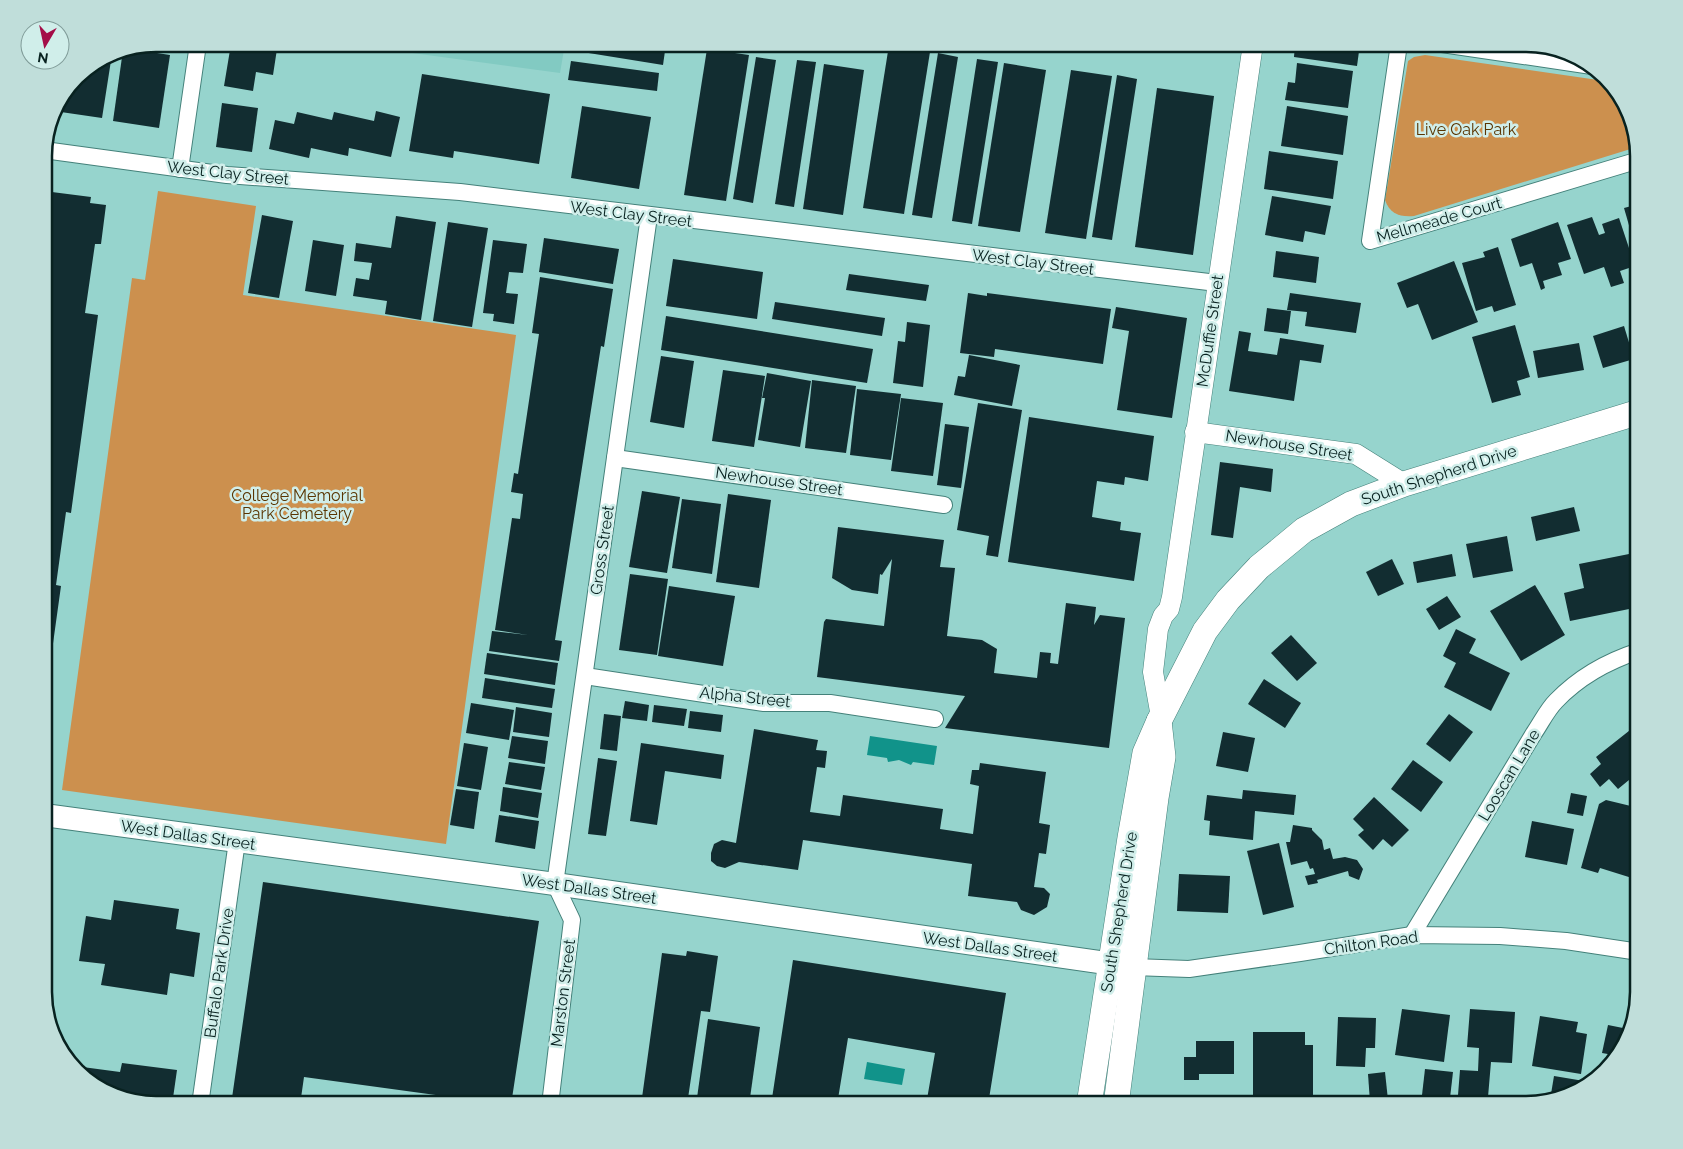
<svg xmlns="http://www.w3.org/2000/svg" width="1683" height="1149" viewBox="0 0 1683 1149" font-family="Raleway,sans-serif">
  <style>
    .built { fill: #82cac2 }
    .green { fill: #cc904e }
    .water { fill: #11938a }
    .building { fill: #122d31 }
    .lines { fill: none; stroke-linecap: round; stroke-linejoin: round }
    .minor-casing { stroke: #44817a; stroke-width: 18 }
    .tertiary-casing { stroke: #44817a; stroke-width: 21 }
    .secondary-casing { stroke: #44817a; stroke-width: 24 }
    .primary-casing { stroke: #44817a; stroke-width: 26 }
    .minor { stroke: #fff; stroke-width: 16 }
    .tertiary { stroke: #fff; stroke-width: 20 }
    .secondary { stroke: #fff; stroke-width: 22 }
    .primary { stroke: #fff; stroke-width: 25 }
    .labels { text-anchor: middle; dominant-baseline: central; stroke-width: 5; stroke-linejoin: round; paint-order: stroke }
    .park-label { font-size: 16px; fill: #5a3502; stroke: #d0eeea }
    .street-label { font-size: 16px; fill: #082220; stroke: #d0eeea }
    .rim { fill: none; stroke: #082220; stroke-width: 2.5 }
  </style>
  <rect width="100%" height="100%" fill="#96d4cd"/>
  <polygon class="built" points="346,44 565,44 560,73"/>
  <g class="green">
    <path d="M1425,55L1605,81L1627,107L1637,147L1414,216C1399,217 1390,214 1385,200L1408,61L1414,57Z"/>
    <polygon points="158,191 256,206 243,295 516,335 446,844 62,790 132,278 145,280"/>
  </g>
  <g class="water">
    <polygon points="870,736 937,746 934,765 913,762 911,765 899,760 888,762 887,758 867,755"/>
    <polygon points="867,1062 905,1069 902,1085 864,1079"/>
  </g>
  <g class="building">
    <polygon points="157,44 169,44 168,48 152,45"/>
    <polygon points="231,44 244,44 277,49 273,75 256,72 253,91 224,86"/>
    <polygon points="360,44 401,44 400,51"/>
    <polygon points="571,44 666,44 663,65 570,50"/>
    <polygon points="1295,44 1360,44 1357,66 1294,57"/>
    <polygon points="889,45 930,52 904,214 863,208"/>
    <polygon points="131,49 170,55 159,128 113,121 123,50"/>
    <polygon points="707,49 749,55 726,201 684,195"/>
    <polygon points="938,53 958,57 932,218 912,215"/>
    <polygon points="112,54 102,118 54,111 77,77"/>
    <polygon points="756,57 776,60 753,203 733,199"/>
    <polygon points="977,59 998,62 972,224 952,221"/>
    <polygon points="797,60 816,62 794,207 775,204"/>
    <polygon points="571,61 659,73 657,91 568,80"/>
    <polygon points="1004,63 1046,70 1020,232 978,226"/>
    <polygon points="1297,63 1353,71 1348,108 1285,100 1288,82 1295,83"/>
    <polygon points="824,64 864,70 843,215 803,209"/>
    <polygon points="1071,70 1112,76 1086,239 1045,233"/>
    <polygon points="422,74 550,94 539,164 454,151 453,158 409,151"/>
    <polygon points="1117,75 1137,79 1112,240 1092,237"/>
    <polygon points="1157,88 1214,96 1193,255 1135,247"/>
    <polygon points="222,103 258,108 252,152 216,147"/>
    <polygon points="582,106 651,117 639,189 571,178"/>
    <polygon points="1287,106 1348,116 1343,155 1281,146"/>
    <polygon points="376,111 400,117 391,157 349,148 348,156 311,148 309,158 269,149 275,120 294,124 297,112 332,120 334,112 374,121"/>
    <polygon points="1269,151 1338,161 1333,199 1264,189"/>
    <polygon points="44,191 91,197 90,203 106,205 101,244 95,244 85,313 98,315 71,513 66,512 56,585 61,586 45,701"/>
    <polygon points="1272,196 1331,206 1325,235 1305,231 1303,242 1265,235"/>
    <polygon points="1639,204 1639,260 1624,208"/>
    <polygon points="262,215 293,221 279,298 248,293"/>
    <polygon points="396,216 436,222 421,320 385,314 387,301 353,296 356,278 369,280 372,263 354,261 356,243 391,248"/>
    <polygon points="1592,217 1599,235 1605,233 1602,224 1619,218 1635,266 1620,271 1624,283 1611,287 1604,267 1584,274 1567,225"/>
    <polygon points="448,222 488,228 472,327 433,321"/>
    <polygon points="1558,222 1571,259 1558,263 1562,275 1543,281 1545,288 1541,290 1532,263 1520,267 1511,239"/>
    <polygon points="544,238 619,249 613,284 539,272"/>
    <polygon points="313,240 344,245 336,296 305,291"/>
    <polygon points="493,240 527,244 523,273 509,272 506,293 518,294 514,324 493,321 494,314 483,313"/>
    <polygon points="1498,247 1516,305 1494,312 1492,306 1476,311 1462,263 1485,257 1483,252"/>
    <polygon points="1276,251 1319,257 1316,283 1273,277"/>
    <polygon points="673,259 763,272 757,319 666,306"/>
    <polygon points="1454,261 1478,322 1432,340 1418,304 1407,308 1397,283"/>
    <polygon points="849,274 929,285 926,301 846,290"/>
    <polygon points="540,277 613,289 604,347 601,346 555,640 562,641 559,661 489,651 492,631 528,635 495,630 512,518 520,519 523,494 511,492 514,473 518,474 539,334 532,333"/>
    <polygon points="968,293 987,296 987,293 1111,309 1103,364 995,349 994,357 960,353"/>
    <polygon points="1290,293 1361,303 1356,333 1305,326 1307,312 1287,310"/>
    <polygon points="775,302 885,318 882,336 772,319"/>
    <polygon points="1116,307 1187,318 1172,418 1117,410 1129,331 1112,328"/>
    <polygon points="1267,308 1291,311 1288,334 1264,331"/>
    <polygon points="666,316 873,349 867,383 661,350"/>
    <polygon points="1639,320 1639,337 1634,321"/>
    <polygon points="907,322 930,325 923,387 893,383 898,341 905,342"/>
    <polygon points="1515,325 1530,377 1517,381 1521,395 1492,403 1472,337"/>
    <polygon points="1624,326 1634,359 1603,368 1593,336"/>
    <polygon points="1239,331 1251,333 1248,351 1277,355 1280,338 1324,345 1321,363 1300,360 1294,401 1229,391"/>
    <polygon points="1579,343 1584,370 1538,378 1533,351"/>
    <polygon points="969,355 1020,365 1012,406 954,395 958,376 965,377"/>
    <polygon points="661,356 694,361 684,428 650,422"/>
    <polygon points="723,370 765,376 754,447 712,441"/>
    <polygon points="767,373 811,381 800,447 758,440 765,398 762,398"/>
    <polygon points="812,380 856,386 846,453 805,448"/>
    <polygon points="857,389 901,394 891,460 850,455"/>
    <polygon points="901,398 943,403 933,476 891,471"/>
    <polygon points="978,403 1022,410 998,557 986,555 989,536 957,530"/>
    <polygon points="1029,417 1154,436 1148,481 1125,477 1124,485 1097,481 1092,517 1121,522 1120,530 1141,533 1134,581 1008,562"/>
    <polygon points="945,424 969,427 961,488 937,485"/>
    <polygon points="1220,462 1273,469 1271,492 1240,487 1233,538 1211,535"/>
    <polygon points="642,491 680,497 667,573 629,567"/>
    <polygon points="728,494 771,500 759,588 716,582"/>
    <polygon points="682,499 721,504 712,574 672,568"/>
    <polygon points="1574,507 1580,531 1536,541 1531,517"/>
    <polygon points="838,527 944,540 940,567 955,568 947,636 982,640 997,649 994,673 1037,678 1040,652 1051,653 1050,663 1058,664 1066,603 1096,607 1094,625 1100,615 1125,618 1109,748 945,728 965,696 817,677 824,622 826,619 884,626 892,559 882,575 880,574 878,594 852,590 832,578"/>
    <polygon points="1507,536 1513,571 1473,578 1466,544"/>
    <polygon points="1639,552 1639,607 1570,621 1564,593 1584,588 1579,564"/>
    <polygon points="1452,554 1456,576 1417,583 1413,562"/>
    <polygon points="1392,559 1404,584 1378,596 1366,572"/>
    <polygon points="630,574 668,579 657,655 619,650"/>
    <polygon points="1535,585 1565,635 1521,661 1490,611"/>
    <polygon points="669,586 735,596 723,666 658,656"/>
    <polygon points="1447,596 1461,617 1439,630 1426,609"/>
    <polygon points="1456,629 1476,639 1469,653 1510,673 1491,711 1444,687 1456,663 1443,656"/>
    <polygon points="1291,635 1317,663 1297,681 1271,653"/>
    <polygon points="487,653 558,663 555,685 484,674"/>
    <polygon points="485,678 555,689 552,708 482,698"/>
    <polygon points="1264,679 1301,703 1285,728 1248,704"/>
    <polygon points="625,701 649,705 647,721 622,718"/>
    <polygon points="471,703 514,710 509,740 466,733"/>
    <polygon points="654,705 687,709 684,726 652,722"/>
    <polygon points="516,707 552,713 549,737 513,732"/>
    <polygon points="690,711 723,715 721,732 688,728"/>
    <polygon points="604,714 621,716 617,751 600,749"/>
    <polygon points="1449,714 1473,732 1450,762 1426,744"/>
    <polygon points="1639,723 1639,787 1636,789 1629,780 1618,789 1609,779 1600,787 1590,774 1601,764 1596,757"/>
    <polygon points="754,729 818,740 816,750 827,751 825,768 817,767 810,812 840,816 843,795 943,809 940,829 973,834 979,786 970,784 972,770 979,770 980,763 1046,772 1039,823 1050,825 1046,854 1039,853 1034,887 1044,888 1050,894 1047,907 1034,915 1021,910 1017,902 968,896 972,864 803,840 798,870 739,862 725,868 717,866 711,861 711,853 714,844 722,840 736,843"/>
    <polygon points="1223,732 1255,738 1248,772 1216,766"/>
    <polygon points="512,736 548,741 545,764 508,758"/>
    <polygon points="464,743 488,747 481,790 457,786"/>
    <polygon points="641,743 724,755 721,779 665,771 657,825 630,821"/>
    <polygon points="598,758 617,761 606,836 588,834"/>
    <polygon points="1413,760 1443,782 1421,812 1391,789"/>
    <polygon points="509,762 545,767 541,790 505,784"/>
    <polygon points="503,787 542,793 538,818 500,811"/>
    <polygon points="456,789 479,792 474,829 450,825"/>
    <polygon points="1243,790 1296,795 1294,815 1255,811 1253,840 1209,835 1210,821 1204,820 1207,795 1242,799"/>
    <polygon points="1571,793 1587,796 1583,816 1567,813"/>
    <polygon points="1374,797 1409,830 1392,847 1383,839 1373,850 1358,835 1364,830 1353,819"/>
    <polygon points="1606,800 1639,808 1639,852 1632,878 1600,868 1598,873 1581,868 1599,804"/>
    <polygon points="499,815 539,821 535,849 495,842"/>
    <polygon points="1532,821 1574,829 1567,865 1525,857"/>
    <polygon points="1293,825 1312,828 1312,830 1322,840 1324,850 1330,848 1333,859 1345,857 1357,860 1363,869 1359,880 1349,876 1348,871 1317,880 1318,883 1308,885 1305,876 1315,874 1313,868 1310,869 1307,861 1291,865 1286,842 1290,842"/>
    <polygon points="1279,843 1294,907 1263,915 1247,851"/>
    <polygon points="1179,874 1230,876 1228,913 1177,911"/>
    <polygon points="263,882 539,921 511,1105 442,1105 443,1096 304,1077 300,1105 231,1105"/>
    <polygon points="114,900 179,909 176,929 200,933 194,977 170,973 167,995 101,985 105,964 79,961 86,916 111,920"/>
    <polygon points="687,951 718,956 710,1012 701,1011 687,1105 641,1105 662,953 686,956"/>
    <polygon points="793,960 1006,993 988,1105 926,1105 935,1053 848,1038 837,1105 771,1105"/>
    <polygon points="1402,1009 1450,1015 1444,1062 1395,1055"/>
    <polygon points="1470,1009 1515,1012 1512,1063 1491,1062 1488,1097 1458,1095 1460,1070 1478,1071 1479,1048 1467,1047"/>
    <polygon points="1540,1016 1578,1022 1576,1032 1587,1034 1581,1074 1532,1066"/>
    <polygon points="1338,1017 1376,1018 1375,1048 1366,1048 1365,1067 1336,1066"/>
    <polygon points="708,1019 760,1027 749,1105 696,1105"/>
    <polygon points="1608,1025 1628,1029 1619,1056 1602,1053"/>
    <polygon points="1253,1032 1305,1032 1305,1045 1313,1045 1313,1105 1253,1105"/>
    <polygon points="1196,1041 1234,1041 1234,1074 1199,1074 1199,1080 1184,1080 1184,1057 1196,1057"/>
    <polygon points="122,1063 177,1070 172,1105 157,1105 94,1086 75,1066 120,1072"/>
    <polygon points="1425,1069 1453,1072 1450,1098 1422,1095"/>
    <polygon points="1385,1072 1388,1100 1370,1102 1368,1074"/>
    <polygon points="1554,1076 1584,1081 1582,1088 1576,1093 1550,1100"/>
    <polygon points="1178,1102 1198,1104 1197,1105 1178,1105"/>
  </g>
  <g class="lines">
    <defs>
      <g id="minor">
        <polyline points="1399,44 1370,241 1639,160"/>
        <polyline points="1442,44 1592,66"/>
        <polyline points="44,150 227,175 460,192 1217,283"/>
        <polyline points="180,169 198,44"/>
        <polyline points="615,458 944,505"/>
        <polyline points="585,676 764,703 830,703 935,719"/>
        <path d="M1412,935L1534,733C1541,723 1547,710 1556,701C1579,677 1608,661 1639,651"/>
        <polyline points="1133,967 1189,969 1300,953 1412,935 1500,936 1566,941 1639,952"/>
        <polyline points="200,1105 237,841"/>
        <polyline points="550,1105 572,920 555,884 649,216"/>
      </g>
      <g id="tertiary">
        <polyline points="1195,432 1356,454 1404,484"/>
        <polyline points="1161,717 1153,672 1158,629 1163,616 1169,609 1172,597 1253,44"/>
      </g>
      <polyline id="secondary" points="44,815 555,884 1127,966"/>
      <g id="primary">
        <polyline points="1089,1105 1130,838 1145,753 1159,721 1205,631 1228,600 1259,567 1304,530 1351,504 1404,484 1639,412"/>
        <polyline points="1116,1105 1156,798 1163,757 1159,721"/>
      </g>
    </defs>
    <use href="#minor" class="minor-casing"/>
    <use href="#tertiary" class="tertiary-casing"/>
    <use href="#secondary" class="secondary-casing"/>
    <use href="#primary" class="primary-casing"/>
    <use href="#minor" class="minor"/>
    <use href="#tertiary" class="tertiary"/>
    <use href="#secondary" class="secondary"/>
    <use href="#primary" class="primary"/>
  </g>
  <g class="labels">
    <g class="park-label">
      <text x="1466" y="129">Live Oak Park</text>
      <text x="297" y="495">College Memorial<tspan x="297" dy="18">Park Cemetery</tspan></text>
    </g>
    <g class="street-label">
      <text transform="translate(228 173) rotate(6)">West Clay Street</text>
      <text transform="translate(631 214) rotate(7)">West Clay Street</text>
      <text transform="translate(1439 220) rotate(-16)">Mellmeade Court</text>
      <text transform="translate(1033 262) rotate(7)">West Clay Street</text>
      <text transform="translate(1210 331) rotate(-82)">McDuffie Street</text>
      <text transform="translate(1289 445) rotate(9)">Newhouse Street</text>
      <text transform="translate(1439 475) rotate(-18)">South Shepherd Drive</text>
      <text transform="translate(779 481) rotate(8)">Newhouse Street</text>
      <text transform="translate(602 550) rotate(-82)">Gross Street</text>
      <text transform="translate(745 697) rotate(6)">Alpha Street</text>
      <text transform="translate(1509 775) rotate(-59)">Looscan Lane</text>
      <text transform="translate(188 835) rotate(8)">West Dallas Street</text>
      <text transform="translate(589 889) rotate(8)">West Dallas Street</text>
      <text transform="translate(1119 912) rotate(-81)">South Shepherd Drive</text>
      <text transform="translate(1371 943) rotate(-8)">Chilton Road</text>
      <text transform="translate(990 947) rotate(8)">West Dallas Street</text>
      <text transform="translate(219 973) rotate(-82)">Buffalo Park Drive</text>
      <text transform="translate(563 993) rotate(-83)">Marston Street</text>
    </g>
  </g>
  <path d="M0 0H1683V1149H0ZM156 52H1526A104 104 0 0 1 1630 156V992A104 104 0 0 1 1526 1096H156A104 104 0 0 1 52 992V156A104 104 0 0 1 156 52Z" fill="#c0deda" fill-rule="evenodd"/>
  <path class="rim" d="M156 52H1526A104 104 0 0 1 1630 156V992A104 104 0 0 1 1526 1096H156A104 104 0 0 1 52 992V156A104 104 0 0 1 156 52Z"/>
  <g transform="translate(45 45) rotate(189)"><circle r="24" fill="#d0eeea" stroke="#809c99"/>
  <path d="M0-4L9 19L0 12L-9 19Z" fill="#a40d48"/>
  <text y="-8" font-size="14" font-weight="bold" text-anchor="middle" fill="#082220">N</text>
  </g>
</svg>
